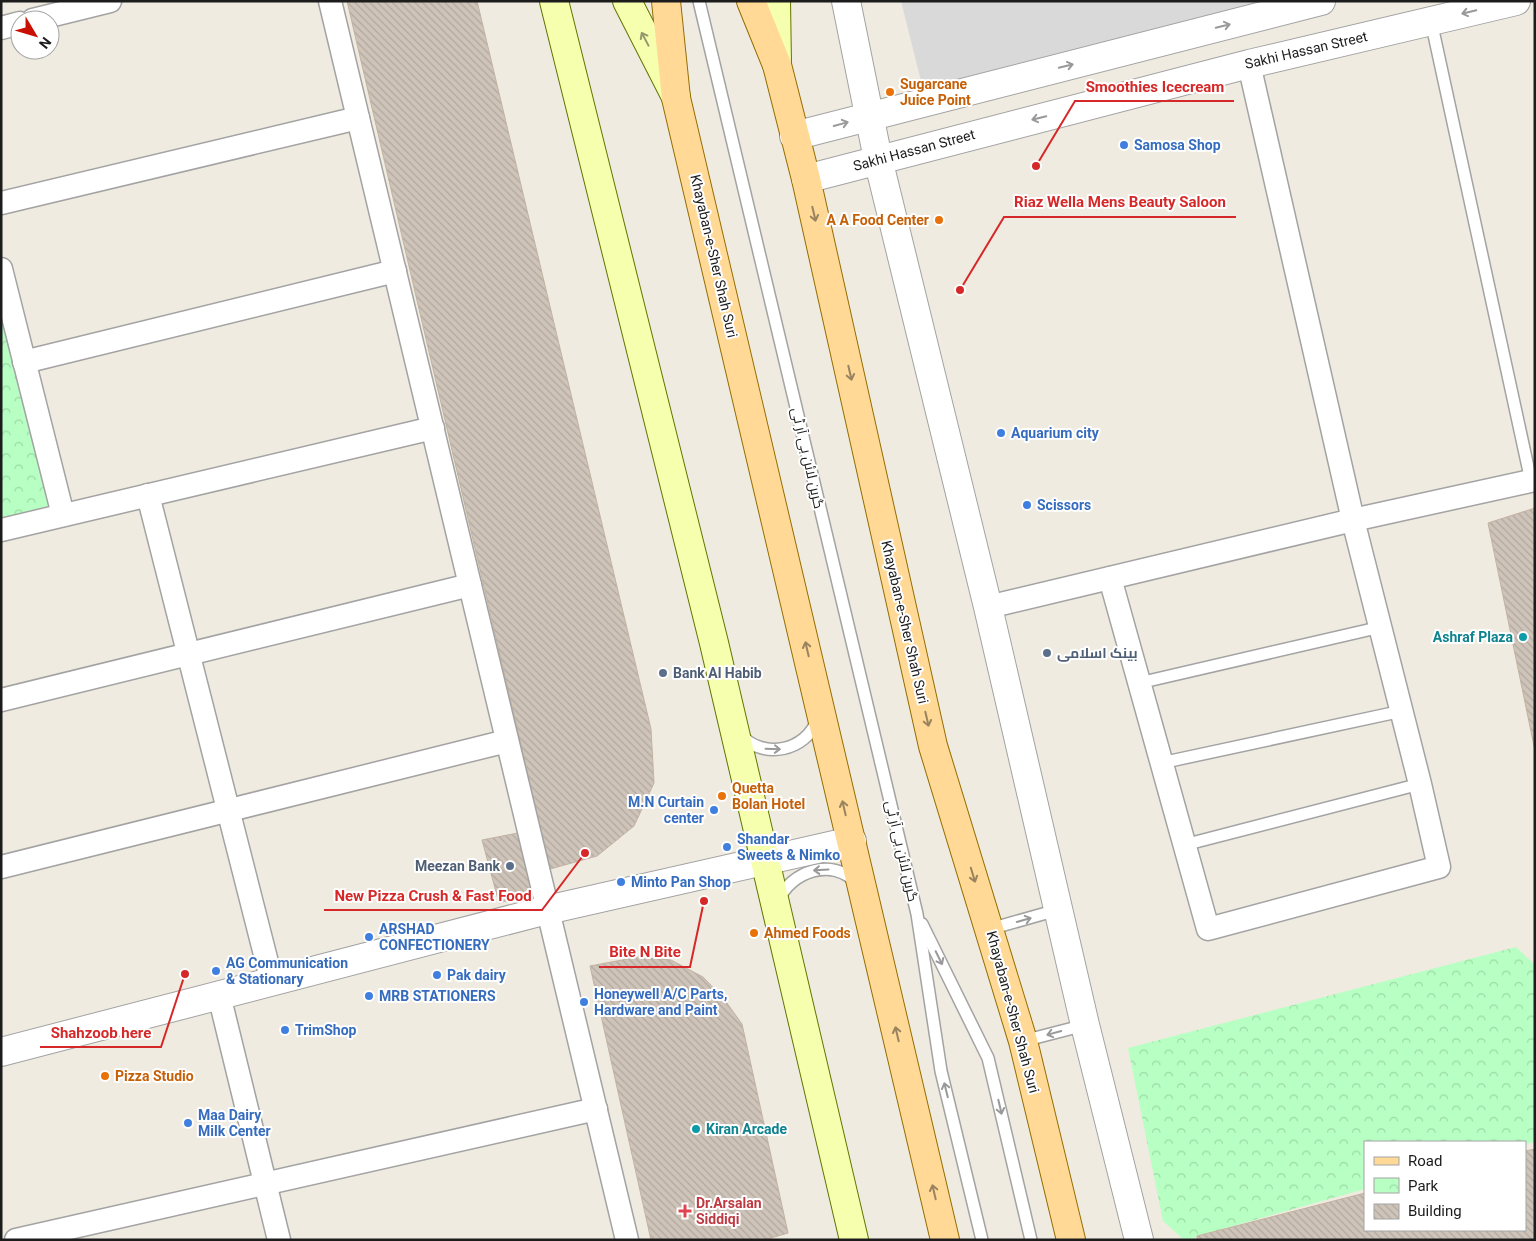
<svg xmlns="http://www.w3.org/2000/svg" width="1536" height="1241" viewBox="0 0 1536 1241" font-family="Roboto,Cairo,sans-serif">
  <style>
    .residential { fill: #dad9d9 }
    .park { fill: url(#park-crowns) }
    .building { fill: url(#building-back-hatch); stroke: #c2b2a1 }
    .lines { fill: none; stroke-linecap: round; stroke-linejoin: round }
    .service-casing { stroke: #a3a3a3; stroke-width: 14 }
    .minor-casing { stroke: #a3a3a3; stroke-width: 25 }
    .tertiary-casing { stroke: #a3a3a3; stroke-width: 30 }
    .secondary-casing { stroke: #607600; stroke-width: 30 }
    .primary-casing { stroke: #946e00; stroke-width: 30 }
    .service { stroke: #fff; stroke-width: 11 }
    .minor { stroke: #fff; stroke-width: 22 }
    .tertiary { stroke: #fff; stroke-width: 28 }
    .secondary { stroke: #f5ffae; stroke-width: 28 }
    .primary { stroke: #ffd995; stroke-width: 28 }
    .oneway { stroke: #999 }
    .oneway2 { stroke: #93996c }
    .oneway3 { stroke: #99845f }
    .food-dot { fill: #e8710a; stroke: #fff; stroke-width: 2 }
    .shop-dot { fill: #3f7fe0; stroke: #fff; stroke-width: 2 }
    .culture-dot { fill: #0f9aa8; stroke: #fff; stroke-width: 2 }
    .service-dot { fill: #5c6f8a; stroke: #fff; stroke-width: 2 }
    .health-dot { fill: #e0444e; stroke: #fff; stroke-width: 2 }
    .labels { text-anchor: middle; dominant-baseline: central; stroke-width: 4; stroke-linejoin: round; paint-order: stroke }
    .street-label { font-size: 14px; fill: #1c1c1c; stroke: #fff }
    .food-label { font-size: 14px; font-weight: bold; fill: #c56008; stroke: #fff; text-anchor: start }
    .shop-label { font-size: 14px; font-weight: bold; fill: #366cbe; stroke: #fff; text-anchor: start }
    .culture-label { font-size: 14px; font-weight: bold; fill: #0d838f; stroke: #fff; text-anchor: end }
    .service-label { font-size: 14px; font-weight: bold; fill: #4e5e75; stroke: #fff; text-anchor: start }
    .health-label { font-size: 14px; font-weight: bold; fill: #be3a42; stroke: #fff; text-anchor: start }
    .leader { fill: none; stroke: #d62828; stroke-width: 2 }
    .callout-dot { fill: #d62828; stroke: #fff; stroke-width: 2 }
    .callout-label { font-size: 15px; text-anchor: middle; font-weight: bold; fill: #d62828; stroke: #fff; stroke-width: 4; stroke-linejoin: round; paint-order: stroke }
  </style>
  <defs>
    <pattern id="park-crowns" width="20" height="18" patternUnits="userSpaceOnUse" patternTransform="scale(1.25)"><rect width="20" height="18" fill="#b7ffc2"/><path d="M2 6a3 3 0 1 1 6 0M12 15a3 3 0 1 1 6 0" fill="none" stroke="#9ddaa6"/></pattern>
    <pattern id="building-back-hatch" width="6" height="6" patternUnits="userSpaceOnUse" patternTransform="scale(1.25)"><rect width="6" height="6" fill="#cfc4b9"/><path d="M-1 5l2 2M0 0l6 6M5-1l2 2" fill="none" stroke="#b1a89e"/></pattern>
  </defs>
  <rect width="100%" height="100%" fill="#efebe0"/>
  <polygon class="residential" points="901,1 1257,1 1261,16 926,101"/>
  <g class="park">
    <polygon points="1,269 63,515 1,530"/>
    <polygon points="1516,947 1535,965 1535,1142 1525,1144 1525,1142 1365,1142 1365,1189 1197,1236 1193,1240 1184,1240 1163,1221 1128,1048"/>
  </g>
  <g class="building">
    <polygon points="347,1 477,1 651,729 654,783 634,826 597,856 550,869"/>
    <polygon points="1535,508 1535,751 1488,523"/>
    <polygon points="523,832 536,893 499,903 482,840"/>
    <polygon points="638,957 671,960 703,977 724,999 742,1024 788,1233 764,1240 651,1240 590,966"/>
    <polygon points="1535,1149 1535,1240 1197,1240 1197,1236 1365,1193 1365,1230 1525,1230 1525,1151"/>
  </g>
  <g class="lines">
    <defs>
      <g id="service">
        <polyline points="699,1 917,914 941,1071 982,1240"/>
        <polyline points="1431,21 1531,481"/>
        <polyline points="1139,683 1381,627"/>
        <path d="M741,735C763,760 806,751 817,720"/>
        <polyline points="1161,763 1402,711"/>
        <polyline points="1184,845 1420,784"/>
        <path d="M778,901C791,871 832,857 857,883"/>
        <polyline points="922,924 988,1058 1031,1240"/>
        <polyline points="990,929 1057,910"/>
        <polyline points="1023,1041 1085,1025"/>
      </g>
      <g id="minor">
        <polyline points="330,1 627,1240"/>
        <polyline points="33,20 110,1"/>
        <polyline points="1,28 20,23"/>
        <polyline points="1,203 358,118"/>
        <polyline points="1,269 63,515"/>
        <polyline points="24,362 395,271"/>
        <polyline points="148,495 272,982"/>
        <polyline points="1,530 433,428"/>
        <polyline points="1110,578 1208,929 1439,867 1420,784 1353,520 1249,64"/>
        <polyline points="988,607 1353,520 1535,480"/>
        <polyline points="1,700 470,585"/>
        <polyline points="1,867 507,741"/>
        <polyline points="219,995 279,1240"/>
        <polyline points="16,1240 596,1109"/>
      </g>
      <g id="tertiary">
        <polyline points="846,1 878,159 988,607 1085,1025 1139,1240"/>
        <polyline points="794,136 1321,1"/>
        <polyline points="806,179 1249,64 1516,1"/>
        <polyline points="1,1052 547,910 852,841"/>
      </g>
      <g id="secondary">
        <polyline points="554,1 714,643 854,1240"/>
        <polyline points="627,1 676,97"/>
        <polyline points="776,1 777,65"/>
      </g>
      <g id="primary">
        <polyline points="666,1 676,98 945,1240"/>
        <polyline points="751,1 777,65 806,179 933,746 1023,1041 1071,1240"/>
      </g>
    </defs>
    <use href="#service" class="service-casing"/>
    <use href="#minor" class="minor-casing"/>
    <use href="#tertiary" class="tertiary-casing"/>
    <use href="#secondary" class="secondary-casing"/>
    <use href="#primary" class="primary-casing"/>
    <use href="#service" class="service"/>
    <use href="#minor" class="minor"/>
    <use href="#tertiary" class="tertiary"/>
    <use href="#secondary" class="secondary"/>
    <use href="#primary" class="primary"/>
  </g>
  <defs><path id="oneway-shaft" d="M-6 0H5M1.5-3L5.5 0L1.5 3" fill="none" stroke-width="1.6" stroke-linecap="round" stroke-linejoin="round" transform="scale(1.25)"/></defs>
  <g class="oneway">
    <use href="#oneway-shaft" transform="translate(1469 12) rotate(167)"/>
    <use href="#oneway-shaft" transform="translate(1223 26) rotate(-14)"/>
    <use href="#oneway-shaft" transform="translate(1066 66) rotate(-14)"/>
    <use href="#oneway-shaft" transform="translate(1039 118) rotate(166)"/>
    <use href="#oneway-shaft" transform="translate(841 124) rotate(-15)"/>
    <use href="#oneway-shaft" transform="translate(773 749) rotate(2)"/>
    <use href="#oneway-shaft" transform="translate(821 870) rotate(177)"/>
    <use href="#oneway-shaft" transform="translate(1024 920) rotate(-16)"/>
    <use href="#oneway-shaft" transform="translate(939 958) rotate(64)"/>
    <use href="#oneway-shaft" transform="translate(1054 1033) rotate(165)"/>
    <use href="#oneway-shaft" transform="translate(946 1090) rotate(-104)"/>
    <use href="#oneway-shaft" transform="translate(1000 1107) rotate(77)"/>
  </g>
  <use class="oneway2" href="#oneway-shaft" transform="translate(645 39) rotate(-118)"/>
  <g class="oneway3">
    <use href="#oneway-shaft" transform="translate(814 214) rotate(77)"/>
    <use href="#oneway-shaft" transform="translate(850 373) rotate(77)"/>
    <use href="#oneway-shaft" transform="translate(807 649) rotate(-103)"/>
    <use href="#oneway-shaft" transform="translate(927 719) rotate(77)"/>
    <use href="#oneway-shaft" transform="translate(844 808) rotate(-103)"/>
    <use href="#oneway-shaft" transform="translate(973 875) rotate(73)"/>
    <use href="#oneway-shaft" transform="translate(897 1034) rotate(-103)"/>
    <use href="#oneway-shaft" transform="translate(934 1192) rotate(-103)"/>
  </g>
  <g class="food-dot">
    <circle cx="890" cy="92" r="5"/>
    <circle cx="939" cy="220" r="5"/>
    <circle cx="722" cy="796" r="5"/>
    <circle cx="754" cy="933" r="5"/>
    <circle cx="105" cy="1076" r="5"/>
  </g>
  <g class="shop-dot">
    <circle cx="1124" cy="145" r="5"/>
    <circle cx="1001" cy="433" r="5"/>
    <circle cx="1027" cy="505" r="5"/>
    <circle cx="714" cy="810" r="5"/>
    <circle cx="727" cy="847" r="5"/>
    <circle cx="621" cy="882" r="5"/>
    <circle cx="369" cy="937" r="5"/>
    <circle cx="216" cy="971" r="5"/>
    <circle cx="437" cy="975" r="5"/>
    <circle cx="369" cy="996" r="5"/>
    <circle cx="584" cy="1002" r="5"/>
    <circle cx="285" cy="1030" r="5"/>
    <circle cx="188" cy="1123" r="5"/>
  </g>
  <g class="culture-dot">
    <circle cx="1523" cy="637" r="5"/>
    <circle cx="696" cy="1129" r="5"/>
  </g>
  <g class="service-dot">
    <circle cx="1047" cy="653" r="5"/>
    <circle cx="663" cy="673" r="5"/>
    <circle cx="510" cy="866" r="5"/>
  </g>
  <path class="health-dot" d="M682.5 1203.5h5v5h5v5h-5v5h-5v-5h-5v-5h5z"/>
  <g class="labels">
    <g class="street-label">
      <text transform="translate(1306 50) rotate(-13)">Sakhi Hassan Street</text>
      <text transform="translate(914 150) rotate(-15)">Sakhi Hassan Street</text>
      <text transform="translate(714 256) rotate(77)">Khayaban-e-Sher Shah Suri</text>
      <text transform="translate(808 458) rotate(77)">گرین لائن بی آر ٹی</text>
      <text transform="translate(905 622) rotate(77)">Khayaban-e-Sher Shah Suri</text>
      <text transform="translate(902 851) rotate(77)">گرین لائن بی آر ٹی</text>
      <text transform="translate(1013 1012) rotate(75)">Khayaban-e-Sher Shah Suri</text>
    </g>
    <g class="food-label">
      <text x="900" y="84">Sugarcane<tspan x="900" dy="16">Juice Point</tspan></text>
      <text x="929" y="220" text-anchor="end">A A Food Center</text>
      <text x="732" y="788">Quetta<tspan x="732" dy="16">Bolan Hotel</tspan></text>
      <text x="764" y="933">Ahmed Foods</text>
      <text x="115" y="1076">Pizza Studio</text>
    </g>
    <g class="shop-label">
      <text x="1134" y="145">Samosa Shop</text>
      <text x="1011" y="433">Aquarium city</text>
      <text x="1037" y="505">Scissors</text>
      <text x="704" y="802" text-anchor="end">M.N Curtain<tspan x="704" dy="16">center</tspan></text>
      <text x="737" y="839">Shandar<tspan x="737" dy="16">Sweets &amp; Nimko</tspan></text>
      <text x="631" y="882">Minto Pan Shop</text>
      <text x="379" y="929">ARSHAD<tspan x="379" dy="16">CONFECTIONERY</tspan></text>
      <text x="226" y="963">AG Communication<tspan x="226" dy="16">&amp; Stationary</tspan></text>
      <text x="447" y="975">Pak dairy</text>
      <text x="594" y="994">Honeywell A/C Parts,<tspan x="594" dy="16">Hardware and Paint</tspan></text>
      <text x="379" y="996">MRB STATIONERS</text>
      <text x="295" y="1030">TrimShop</text>
      <text x="198" y="1115">Maa Dairy<tspan x="198" dy="16">Milk Center</tspan></text>
    </g>
    <g class="culture-label">
      <text x="1513" y="637">Ashraf Plaza</text>
      <text x="706" y="1129" text-anchor="start">Kiran Arcade</text>
    </g>
    <g class="service-label">
      <text x="1057" y="653">بینک اسلامی</text>
      <text x="673" y="673">Bank Al Habib</text>
      <text x="500" y="866" text-anchor="end">Meezan Bank</text>
    </g>
    <g class="health-label">
      <text x="696" y="1203">Dr.Arsalan<tspan x="696" dy="16">Siddiqi</tspan></text>
    </g>
  </g>
  <path class="leader" d="M1036 166L1075 101H1234M960 290L1004 217H1236M585 853L542 910H324M704 901L690 967H599M185 974L161 1047H40"/>
  <g class="callout-dot">
    <circle cx="1036" cy="166" r="5"/>
    <circle cx="960" cy="290" r="5"/>
    <circle cx="585" cy="853" r="5"/>
    <circle cx="704" cy="901" r="5"/>
    <circle cx="185" cy="974" r="5"/>
  </g>
  <g class="callout-label">
    <text x="1155" y="92">Smoothies Icecream</text>
    <text x="1120" y="207">Riaz Wella Mens Beauty Saloon</text>
    <text x="433" y="901">New Pizza Crush &amp; Fast Food</text>
    <text x="645" y="957">Bite N Bite</text>
    <text x="101" y="1038">Shahzoob here</text>
  </g>
  <rect width="1536" height="1241" fill="none" stroke="#1c1c1c" stroke-width="5"/>
  <rect x="1364" y="1141" width="162" height="90" fill="#ffffff" stroke="#a4a4a4"/>
  <rect x="1374" y="1157" width="25" height="8" fill="#ffd995" stroke="#a4a4a4"/>
  <text x="1408" y="1166" font-size="15" fill="#1c1c1c">Road</text>
  <rect x="1374" y="1178" width="25" height="15" fill="url(#park-crowns)" stroke="#a4a4a4"/>
  <text x="1408" y="1191" font-size="15" fill="#1c1c1c">Park</text>
  <rect x="1374" y="1204" width="25" height="15" fill="url(#building-back-hatch)" stroke="#a4a4a4"/>
  <text x="1408" y="1216" font-size="15" fill="#1c1c1c">Building</text>
  <g transform="translate(35 35) rotate(128)"><circle r="24" fill="#ffffff" stroke="#a4a4a4"/>
  <path d="M0-4L9 19L0 12L-9 19Z" fill="#c80f00"/>
  <text y="-8" font-size="14" font-weight="bold" text-anchor="middle" fill="#1c1c1c">N</text>
  </g>
</svg>
